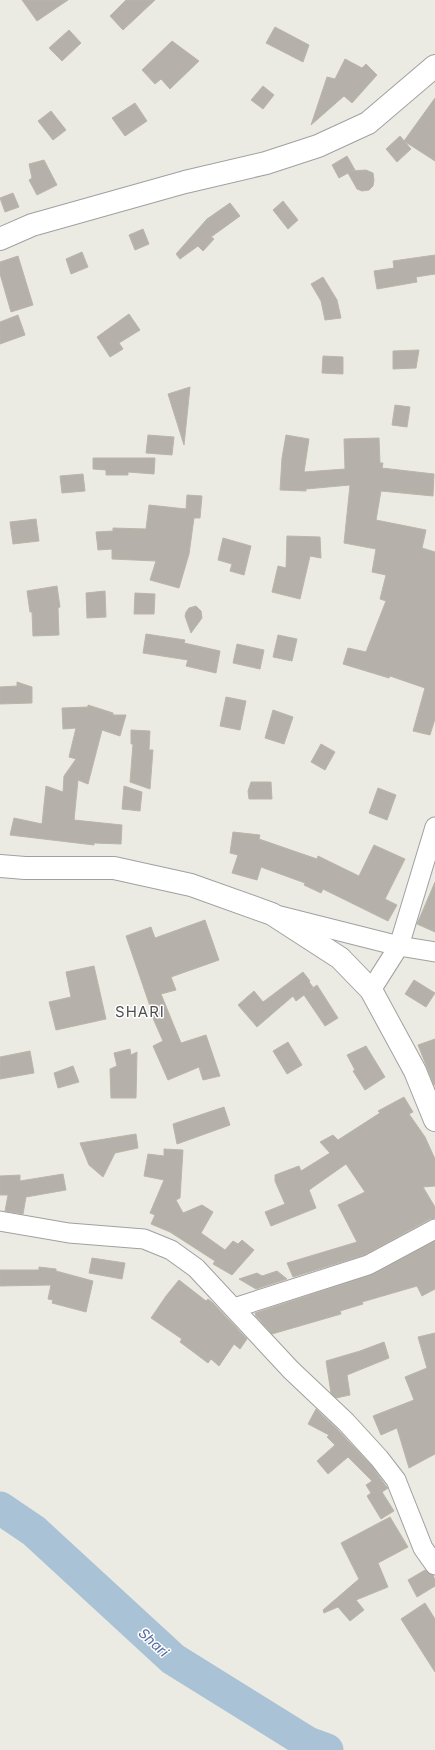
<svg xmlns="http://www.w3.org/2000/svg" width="435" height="1750" viewBox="0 0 435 1750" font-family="Inter,sans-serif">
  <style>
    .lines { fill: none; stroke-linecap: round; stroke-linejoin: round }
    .river { stroke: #a9c2d5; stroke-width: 33 }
    .building { fill: #b5b1aa; stroke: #bcb5a8 }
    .minor-casing { stroke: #a0a0a0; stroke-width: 21 }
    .tertiary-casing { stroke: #a0a0a0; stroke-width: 24 }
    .minor { stroke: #fff; stroke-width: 19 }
    .tertiary { stroke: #fff; stroke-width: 22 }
    .labels { text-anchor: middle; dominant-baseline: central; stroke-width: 3; stroke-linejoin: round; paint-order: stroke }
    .water-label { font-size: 14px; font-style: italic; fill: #556ca0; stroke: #fff }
    .quarter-label { font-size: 15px; letter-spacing: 1px; fill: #4f4f4f; stroke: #fff }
  </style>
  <rect width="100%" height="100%" fill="#ecebe3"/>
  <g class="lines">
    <polyline class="river" points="0,1508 34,1531 173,1659 308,1743 327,1750"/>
  </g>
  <g class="building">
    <polygon points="22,0 68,0 37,21"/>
    <polygon points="126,0 155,0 123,30 110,16"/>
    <polygon points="275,27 309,45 303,62 266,43"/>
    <polygon points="69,30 81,43 62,61 49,48"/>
    <polygon points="172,41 199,61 170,89 161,79 155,84 142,70"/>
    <polygon points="345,59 362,68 366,64 377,75 352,103 344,96 311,125 327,77 335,79"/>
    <polygon points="263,86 274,95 263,109 251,100"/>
    <polygon points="435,98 435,161 404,141"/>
    <polygon points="135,103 147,121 125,136 112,118"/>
    <polygon points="51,111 66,130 53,140 38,121"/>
    <polygon points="400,136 411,149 397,162 386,149"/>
    <polygon points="347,156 355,170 351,171 366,170 373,173 374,180 373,186 369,190 362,191 357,189 348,173 339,178 332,165"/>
    <polygon points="44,160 57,185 37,195 29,180 32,178 29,164"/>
    <polygon points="13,193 19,207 5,212 0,198"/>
    <polygon points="283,201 298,220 288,229 273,210"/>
    <polygon points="230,203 240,216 211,237 214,239 203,251 198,246 180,259 176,254 207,219"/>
    <polygon points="143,229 149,244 135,250 129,235"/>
    <polygon points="82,252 88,267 71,274 66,259"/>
    <polygon points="435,255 435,274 416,277 417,282 377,289 374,271 394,268 393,261"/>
    <polygon points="18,256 33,305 11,312 0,274 0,262"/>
    <polygon points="323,277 337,300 341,318 325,320 321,301 311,284"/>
    <polygon points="129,314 140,330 119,343 123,349 110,357 97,337"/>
    <polygon points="18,315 25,335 0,344 0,322"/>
    <polygon points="419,350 416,368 393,369 393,351"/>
    <polygon points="323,356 343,357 343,374 322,373"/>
    <polygon points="190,387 184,445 168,394"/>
    <polygon points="395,405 410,407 407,427 392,425"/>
    <polygon points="148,435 174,437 172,455 146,453"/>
    <polygon points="286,435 309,439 304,472 345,469 344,439 379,438 380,463 383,463 382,468 434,474 433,496 381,491 376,520 426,530 422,548 435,552 435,719 430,735 413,731 425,688 390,676 389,678 343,664 348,648 366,652 386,601 380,599 386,575 372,572 376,549 344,543 350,485 306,489 306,491 280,490 282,458"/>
    <polygon points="93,458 155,458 154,474 128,472 128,475 106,475 106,470 93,469"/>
    <polygon points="83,474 85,491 62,493 60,476"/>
    <polygon points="187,495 202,496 200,518 194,518 189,554 179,588 150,580 156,561 112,559 112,549 98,550 96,532 113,531 113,528 146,529 149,505 186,509"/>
    <polygon points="36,519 39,541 13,544 10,522"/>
    <polygon points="287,536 320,537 321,558 310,556 300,599 272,592 278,566 286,568"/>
    <polygon points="223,538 251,546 244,575 230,571 232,564 218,560"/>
    <polygon points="57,586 60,607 58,608 59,635 33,636 32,612 30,612 27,591"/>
    <polygon points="105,591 106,617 87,618 86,593"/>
    <polygon points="135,593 155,594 154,614 134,614"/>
    <polygon points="196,606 201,611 202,618 191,633 185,616 186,612 189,608"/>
    <polygon points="146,634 185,640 184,643 220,651 216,673 186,666 188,660 143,653"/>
    <polygon points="278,635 297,639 292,661 273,657"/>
    <polygon points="237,644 264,650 260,669 233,663"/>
    <polygon points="17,682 32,687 32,703 0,704 0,687 17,686"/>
    <polygon points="226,697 246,701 240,730 220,726"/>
    <polygon points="88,705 113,713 113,715 126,715 120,736 102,730 88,784 78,780 74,820 122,825 121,844 94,843 94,845 10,835 14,818 42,824 46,786 63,792 64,776 76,759 69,757 76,728 63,729 62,708 88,707"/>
    <polygon points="273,710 293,717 284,744 265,738"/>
    <polygon points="131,730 150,731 149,750 153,750 150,789 130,782 133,744 131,744"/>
    <polygon points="321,744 335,752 325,770 311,762"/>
    <polygon points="251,782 271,782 272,799 249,799 248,791"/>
    <polygon points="124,786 142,792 140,811 122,809"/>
    <polygon points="378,788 396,795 387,820 369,813"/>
    <polygon points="233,832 260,835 259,839 317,859 318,856 359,876 374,845 405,859 385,899 397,905 388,921 323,889 321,893 304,885 305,883 261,867 257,880 232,873 238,855 230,853"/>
    <polygon points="435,882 435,932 417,924"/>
    <polygon points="205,920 219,960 171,977 176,990 161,994 181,1043 206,1035 220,1076 203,1080 199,1067 168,1080 153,1046 163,1041 152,1016 153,1015 126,936 151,927 155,938"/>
    <polygon points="94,966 106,1019 56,1030 49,1002 71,997 66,972"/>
    <polygon points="303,972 310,981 309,982 313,987 309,991 317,985 338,1018 325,1026 304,995 296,1001 293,996 257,1027 238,1005 254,991 263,1002"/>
    <polygon points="414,980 435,993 426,1007 405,994"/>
    <polygon points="435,1039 435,1085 434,1085 418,1045"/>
    <polygon points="288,1042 302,1065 287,1074 273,1051"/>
    <polygon points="366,1046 385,1077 365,1090 353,1071 355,1070 347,1055"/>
    <polygon points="130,1049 131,1055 137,1052 136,1098 111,1098 110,1069 117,1066 114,1053"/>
    <polygon points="30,1051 34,1073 0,1079 0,1057"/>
    <polygon points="73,1066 79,1082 58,1088 54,1073"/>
    <polygon points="404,1097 413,1112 409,1114 425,1137 435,1159 435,1186 423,1187 435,1207 435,1218 430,1219 364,1255 293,1277 287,1263 357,1242 338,1205 365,1192 346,1164 309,1190 316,1208 271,1226 265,1212 285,1204 275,1181 275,1175 299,1166 301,1171 330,1153 320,1142 333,1135 338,1140 380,1113 378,1111"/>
    <polygon points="224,1107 230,1125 177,1144 173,1124"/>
    <polygon points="136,1134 138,1148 115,1153 103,1177 89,1165 80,1143"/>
    <polygon points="164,1149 183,1150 180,1198 176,1200 183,1213 202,1205 213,1212 201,1233 225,1250 233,1241 238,1244 242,1240 254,1250 232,1275 213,1264 215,1261 170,1232 151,1224 155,1215 150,1213 164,1180 144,1176 148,1154 164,1156"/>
    <polygon points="63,1174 66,1190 26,1197 23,1214 5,1211 8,1195 0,1195 0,1176 20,1175 20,1181"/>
    <polygon points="435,1241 435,1289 422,1296 417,1286 362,1302 363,1304 340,1311 341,1314 272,1334 256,1316 255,1313 371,1275"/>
    <polygon points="92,1258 125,1263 122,1279 89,1273"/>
    <polygon points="39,1267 56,1269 56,1271 93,1281 86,1312 52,1303 53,1300 48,1299 51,1285 0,1286 0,1270 39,1270"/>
    <polygon points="277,1271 287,1279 256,1289 239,1279 257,1273 262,1276"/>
    <polygon points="179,1280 206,1301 208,1299 213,1303 247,1339 240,1349 234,1344 219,1366 211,1359 208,1363 180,1342 182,1339 151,1318 166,1296"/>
    <polygon points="435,1333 435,1454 409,1468 397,1428 381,1435 373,1416 414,1400 405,1377 427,1368 418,1337"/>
    <polygon points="384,1342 389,1358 347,1375 350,1395 336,1398 331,1393 326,1361 360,1351"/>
    <polygon points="316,1409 338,1430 371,1465 386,1486 388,1488 382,1492 394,1511 381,1519 367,1496 371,1493 366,1485 372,1481 348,1457 328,1474 317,1461 335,1445 327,1437 329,1435 308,1424"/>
    <polygon points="390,1517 408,1547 378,1563 388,1587 356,1600 364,1610 350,1621 338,1607 324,1613 323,1610 359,1579 341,1543"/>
    <polygon points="425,1570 433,1575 435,1580 435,1586 417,1597 408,1580"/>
    <polygon points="425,1603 435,1619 435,1672 401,1619"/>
  </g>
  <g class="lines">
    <defs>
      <g id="minor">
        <polyline points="280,916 399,946 435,827"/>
        <polyline points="371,990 399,946 435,952"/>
        <polyline points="0,1221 69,1233 144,1239 171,1250 196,1268 291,1370 346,1422 379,1458 396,1480 423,1548 435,1565"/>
        <polyline points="234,1308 368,1265 435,1229"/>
      </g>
      <g id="tertiary">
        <polyline points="0,239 32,225 185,182 266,163 318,146 368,123 435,66"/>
        <polyline points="0,866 25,868 114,868 191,885 272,914 340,958 371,990 415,1071 435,1120"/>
      </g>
    </defs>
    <use href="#minor" class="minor-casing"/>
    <use href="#tertiary" class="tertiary-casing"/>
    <use href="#minor" class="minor"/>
    <use href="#tertiary" class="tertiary"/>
  </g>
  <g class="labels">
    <g class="water-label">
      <text transform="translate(154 1642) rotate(43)">Shari</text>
    </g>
    <g class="quarter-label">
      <text x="140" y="1011">SHARI</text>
    </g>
  </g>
</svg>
